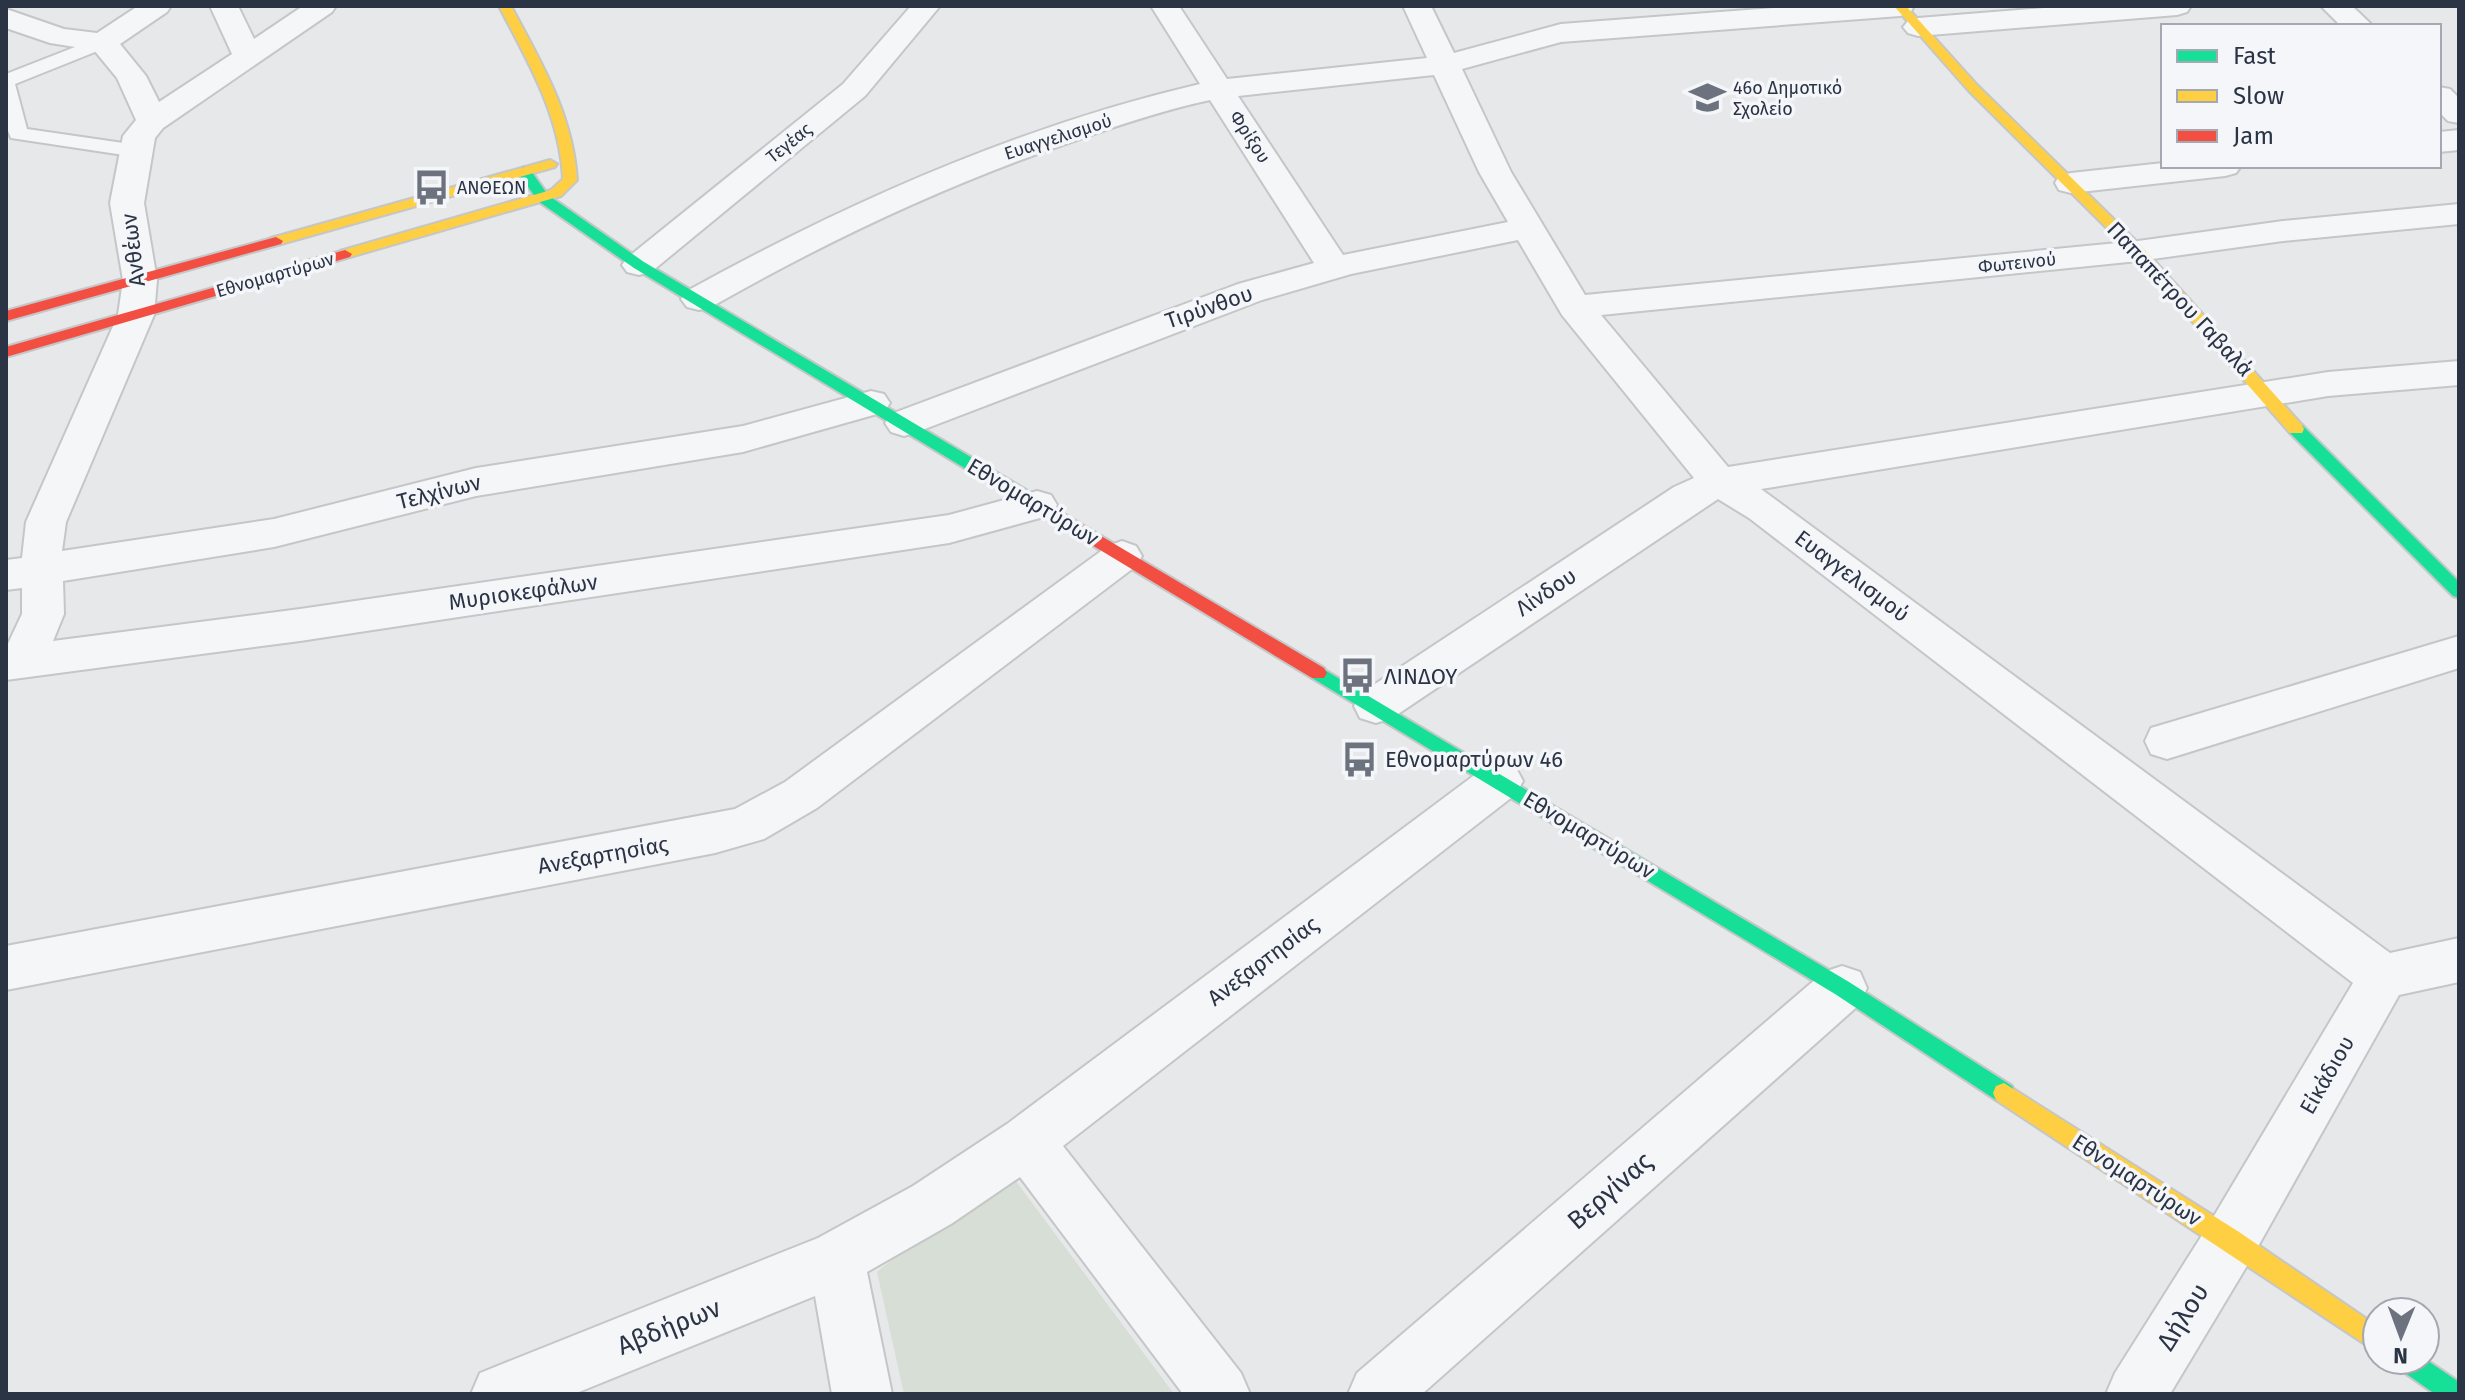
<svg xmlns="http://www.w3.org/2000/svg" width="2465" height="1400" viewBox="0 0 2465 1400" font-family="'Fira Sans',sans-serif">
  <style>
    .green { fill: #d6ded6 }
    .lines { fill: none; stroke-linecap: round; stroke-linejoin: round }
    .lane-casing { stroke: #c4c6c8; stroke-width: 4 }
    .street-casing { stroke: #c4c6c8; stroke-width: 4 }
    .fast-casing { stroke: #c4c6c8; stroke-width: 4 }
    .slow-casing { stroke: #c4c6c8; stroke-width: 4 }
    .jam-casing { stroke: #c4c6c8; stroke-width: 4 }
    .lane { fill: #f5f6f7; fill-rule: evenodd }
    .street { fill: #f5f6f7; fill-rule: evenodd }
    .fast { fill: #16e098; fill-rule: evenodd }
    .slow { fill: #ffcf43; fill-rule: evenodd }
    .jam { fill: #f24e42; fill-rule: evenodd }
    .labels { text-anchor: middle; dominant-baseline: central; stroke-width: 7; stroke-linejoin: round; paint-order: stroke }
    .far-poi-label { font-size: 18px; fill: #2b3445; stroke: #f4f6f9; text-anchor: start }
    .far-street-label { font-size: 18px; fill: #2b3445; stroke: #f4f6f9 }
    .street-label { font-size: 22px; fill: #2b3445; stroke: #f4f6f9 }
    .poi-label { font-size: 22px; fill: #2b3445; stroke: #f4f6f9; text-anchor: start }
    .near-street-label { font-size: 26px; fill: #2b3445; stroke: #f4f6f9 }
  </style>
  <rect width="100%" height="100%" fill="#e6e8ea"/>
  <polygon class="green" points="1004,1165 1174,1394 904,1394 877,1272"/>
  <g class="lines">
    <defs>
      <polygon id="lane" points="103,36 112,42 110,46 15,84 27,129 137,145 147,151 144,155 137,157 11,138 6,126 6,74"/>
      <g id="street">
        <polygon points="138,6 171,6 167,12 120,44 146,76 159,102 232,54 210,6 238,6 254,39 303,6 336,6 332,12 163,128 155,138 144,203 157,280 154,315 66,522 62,551 274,519 476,468 743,426 871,391 884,394 890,403 884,412 743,452 476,496 274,547 63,581 64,614 53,641 300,609 949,515 1037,491 1051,495 1057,505 1051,515 949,543 300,641 6,680 6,648 22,614 22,588 6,590 6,560 22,558 26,522 118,315 123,280 110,203 123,136 136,120 117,78 94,50 50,43 6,28 6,9 64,29 97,33"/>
        <polygon points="911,6 940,6 865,96 651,272 639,275 627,272 622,265 627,258 843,84"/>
        <path d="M1151,6H1179L1227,79L1427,58L1403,6H1431L1454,53L1561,24L1800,6H1914L1910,13L1900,16L1561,42L1462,69L1511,172L1585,295L2138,241L2283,221L2459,204V224L2283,241L2138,261L1601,315L1728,467L2328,372L2459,361V385L2328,396L1761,489L2390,953L2459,938V982L2399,995L2251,1259L2170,1394H2106L2115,1373L2211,1221L2353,983L1749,518L1718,499L1392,718L1376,723L1360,718L1354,706L1360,694L1674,487L1694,478L1562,315L1518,240L1351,274L1262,300L917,432L904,436L891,432L885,423L891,414L1238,284L1314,263L1210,100C1163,110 1116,126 1071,142C945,185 827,241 711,307L699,310L687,307L681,299L687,291C848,202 1020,126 1200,84ZM1434,75L1479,172L1508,222L1343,255L1238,96Z"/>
        <polygon points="2070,6 2191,6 2187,12 2177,15 1918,36 1908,33 1903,27 1908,21 1918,18"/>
        <polygon points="2321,6 2352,6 2373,26 2341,26"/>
        <polygon points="2439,87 2450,89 2459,98 2459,123 2448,121 2439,112"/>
        <polygon points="2459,130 2459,150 2439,152 2439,132"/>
        <polygon points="2163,163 2163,166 2241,166 2236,173 2225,176 2071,193 2059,190 2055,183 2059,176 2071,173"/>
        <polygon points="1122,541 1136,546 1142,556 1136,566 817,808 764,839 715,853 6,990 6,946 735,809 785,782 1108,546"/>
        <polygon points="2459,636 2459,668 2167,759 2151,754 2145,741 2151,728"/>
        <polygon points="1500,762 1516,768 1523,781 1516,794 1063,1146 1241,1373 1250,1394 1183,1394 1020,1177 951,1224 867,1272 892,1394 832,1394 815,1296 574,1394 471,1394 480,1373 818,1238 913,1186 1007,1124 1484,768"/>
        <polygon points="1842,966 1860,972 1867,988 1860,1004 1422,1394 1348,1394 1357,1373 1824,972"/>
      </g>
      <g id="fast">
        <polygon points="524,167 529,168 548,195 644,262 1026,490 1028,494 1026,498 1014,498 634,268 538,201 517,171"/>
        <polygon points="2296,424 2302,425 2459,582 2459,598 2453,596 2290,433 2288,429 2290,425"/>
        <polygon points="1318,666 1849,982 2012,1086 2015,1093 2012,1100 2004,1103 1996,1100 1835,994 1312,678 1309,673"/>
        <polygon points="2425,1359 2459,1382 2459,1394 2435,1394 2398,1368 2394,1360"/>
      </g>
      <g id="slow">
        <path d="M499,6H511C541,62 573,115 577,180L561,196L350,257H340V251L551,190L563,179C560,115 528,62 499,6Z"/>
        <polygon points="1894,6 1906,6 1977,85 2143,248 2302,425 2304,429 2302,433 2290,433 2133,254 1969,91"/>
        <polygon points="550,160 557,164 555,167 281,244 276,245 269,241 271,238"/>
        <polygon points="2004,1083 2239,1232 2377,1326 2377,1352 1996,1100 1993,1093 1996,1086"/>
      </g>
      <g id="jam">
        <polygon points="276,237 283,241 281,244 6,321 6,311"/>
        <polygon points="345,250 352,254 350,257 6,357 6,347"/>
        <polygon points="1020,488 1324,668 1327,673 1324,678 1312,678 1014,498 1012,494"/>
      </g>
    </defs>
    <use href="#lane" class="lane-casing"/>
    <use href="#street" class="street-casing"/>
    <use href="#fast" class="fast-casing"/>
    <use href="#slow" class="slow-casing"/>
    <use href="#jam" class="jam-casing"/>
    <use href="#lane" class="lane"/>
    <use href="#street" class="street"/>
    <use href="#fast" class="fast"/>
    <use href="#slow" class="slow"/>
    <use href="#jam" class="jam"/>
  </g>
  <defs>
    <symbol id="school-bare" viewBox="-9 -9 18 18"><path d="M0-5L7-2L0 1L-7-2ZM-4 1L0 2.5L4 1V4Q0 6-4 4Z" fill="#6c737f" stroke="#f4f6f9" stroke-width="2.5" paint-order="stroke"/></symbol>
    <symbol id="bus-bare" viewBox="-9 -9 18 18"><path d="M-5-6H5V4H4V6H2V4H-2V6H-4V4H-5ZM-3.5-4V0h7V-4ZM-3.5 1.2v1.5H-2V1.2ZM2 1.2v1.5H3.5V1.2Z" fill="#6c737f" stroke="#f4f6f9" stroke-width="2.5" paint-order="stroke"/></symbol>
  </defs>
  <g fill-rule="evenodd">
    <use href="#school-bare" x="1682" y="72" width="51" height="51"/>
    <use href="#bus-bare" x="406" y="162" width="51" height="51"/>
    <use href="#bus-bare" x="1332" y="650" width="51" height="51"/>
    <use href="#bus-bare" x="1334" y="734" width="51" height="51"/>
  </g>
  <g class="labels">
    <g class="far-poi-label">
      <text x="1733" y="88">46ο Δημοτικό<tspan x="1733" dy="21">Σχολείο</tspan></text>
      <text x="457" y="188">ΑΝΘΕΩΝ</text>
    </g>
    <g class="far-street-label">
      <text transform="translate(1058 137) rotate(-18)">Ευαγγελισμού</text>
      <text transform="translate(1250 137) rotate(57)">Φρίξου</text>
      <text transform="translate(789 143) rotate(-39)">Τεγέας</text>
      <text transform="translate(2017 263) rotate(-6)">Φωτεινού</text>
      <text transform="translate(275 275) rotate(-16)">Εθνομαρτύρων</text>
    </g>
    <g class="street-label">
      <text transform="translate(133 250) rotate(-97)">Ανθέων</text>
      <text transform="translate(2180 299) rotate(47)">Παπαπέτρου Γαβαλά</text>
      <text transform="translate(1209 307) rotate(-19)">Τιρύνθου</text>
      <text transform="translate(439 492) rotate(-14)">Τελχίνων</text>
      <text transform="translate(1033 502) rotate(31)">Εθνομαρτύρων</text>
      <text transform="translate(1852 576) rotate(37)">Ευαγγελισμού</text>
      <text transform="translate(523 592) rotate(-8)">Μυριοκεφάλων</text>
      <text transform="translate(1546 592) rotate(-34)">Λίνδου</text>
      <text transform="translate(1589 835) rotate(31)">Εθνομαρτύρων</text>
      <text transform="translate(603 855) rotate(-10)">Ανεξαρτησίας</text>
      <text transform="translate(1263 961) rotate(-37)">Ανεξαρτησίας</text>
      <text transform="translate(2327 1075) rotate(-60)">Εἰκάδιου</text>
      <text transform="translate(2137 1180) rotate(33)">Εθνομαρτύρων</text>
    </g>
    <g class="poi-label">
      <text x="1384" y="676">ΛΙΝΔΟΥ</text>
      <text x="1385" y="759">Εθνομαρτύρων 46</text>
    </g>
    <g class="near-street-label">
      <text transform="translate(1610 1191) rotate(-41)">Βεργίνας</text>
      <text transform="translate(2183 1317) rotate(-58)">Δήλου</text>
      <text transform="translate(669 1327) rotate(-22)">Αβδήρων</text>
    </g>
  </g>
  <rect width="2465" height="1400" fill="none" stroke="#2b3445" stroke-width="16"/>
  <rect x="2161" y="24" width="280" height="144" fill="#f4f6f9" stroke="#a4a8b1" stroke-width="2"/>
  <rect x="2177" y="50" width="40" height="12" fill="#16e098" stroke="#a4a8b1" stroke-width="2"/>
  <text x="2233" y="64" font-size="24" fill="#2b3445">Fast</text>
  <rect x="2177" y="90" width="40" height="12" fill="#ffcf43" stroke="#a4a8b1" stroke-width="2"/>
  <text x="2233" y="104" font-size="24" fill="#2b3445">Slow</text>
  <rect x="2177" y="130" width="40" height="12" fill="#f24e42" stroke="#a4a8b1" stroke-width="2"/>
  <text x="2233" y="144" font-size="24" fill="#2b3445">Jam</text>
  <g transform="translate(2401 1336) rotate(181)"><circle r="38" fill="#f4f6f9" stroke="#a4a8b1" stroke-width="2"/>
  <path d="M0-6L14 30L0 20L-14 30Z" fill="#6c737f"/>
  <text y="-12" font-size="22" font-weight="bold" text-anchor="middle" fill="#2b3445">N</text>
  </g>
</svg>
